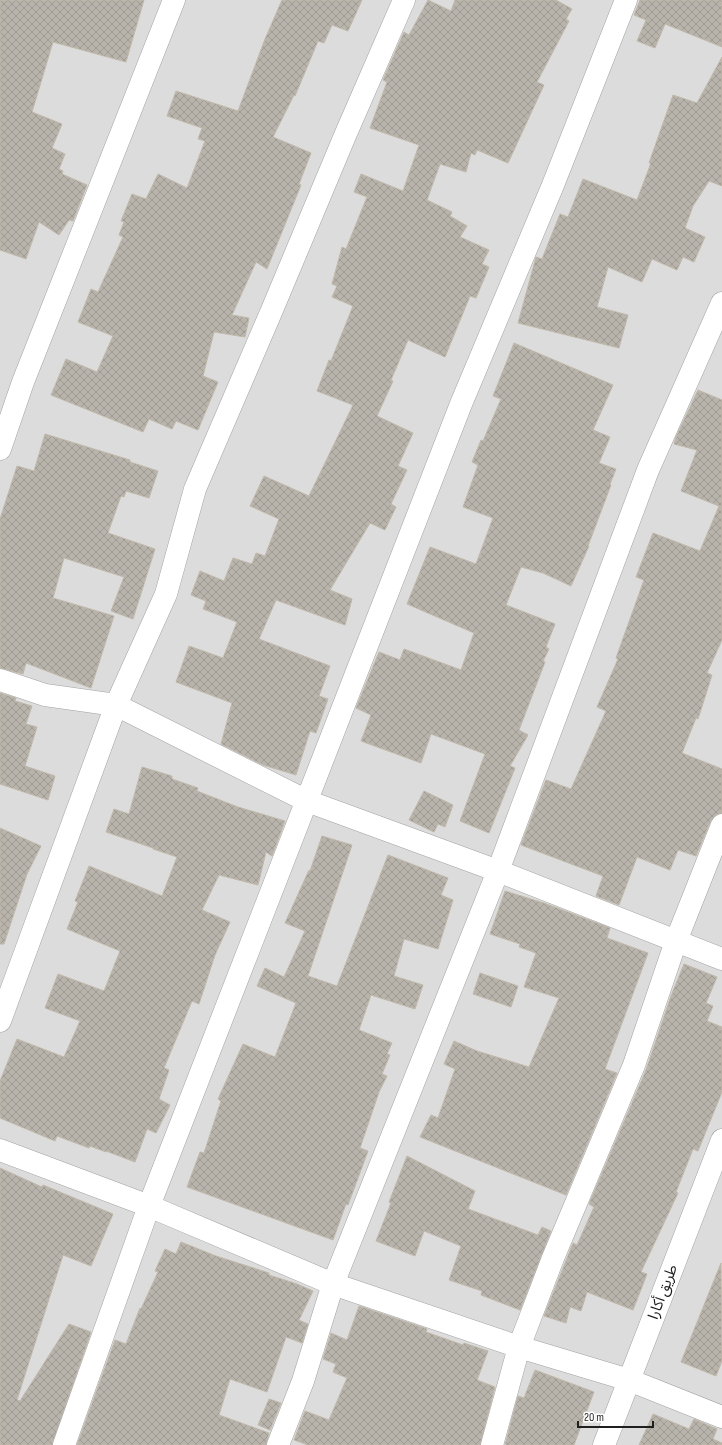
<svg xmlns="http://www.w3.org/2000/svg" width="722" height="1445" viewBox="0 0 722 1445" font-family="'Sofia Sans Condensed','Noto Sans Arabic',sans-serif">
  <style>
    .residential { fill: #dddcdc }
    .building { fill: url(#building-cross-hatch); stroke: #c0b8a9 }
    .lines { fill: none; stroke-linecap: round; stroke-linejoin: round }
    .street-casing { stroke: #a3a3a3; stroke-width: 23 }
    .street { stroke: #fff; stroke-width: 22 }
    .labels { text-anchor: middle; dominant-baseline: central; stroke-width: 3; stroke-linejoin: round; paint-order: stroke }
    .street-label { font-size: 15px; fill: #1f1f1f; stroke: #fff }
  </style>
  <defs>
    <pattern id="building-cross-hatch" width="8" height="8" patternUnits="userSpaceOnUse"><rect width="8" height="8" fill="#b8b4ac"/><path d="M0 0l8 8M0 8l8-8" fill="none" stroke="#9e9a94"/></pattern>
  </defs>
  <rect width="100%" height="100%" fill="#efeee6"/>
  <rect class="residential" x="0" y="0" width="722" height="1445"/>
  <g class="building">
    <polygon points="0,0 144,0 126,62 53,42 32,112 62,124 52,148 65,154 59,169 63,171 62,174 87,185 73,221 69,220 59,235 39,222 26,259 0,250"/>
    <polygon points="282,0 362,0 348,31 332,25 324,43 318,41 295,96 294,95 273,137 311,153 299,184 301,185 267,269 256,262 232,315 249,318 245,337 214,332 203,376 218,382 198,430 176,421 172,429 149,419 143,432 51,395 66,359 97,372 113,336 78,322 91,289 98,292 123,237 119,235 124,222 121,221 132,194 146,199 158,174 187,188 205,141 198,139 202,128 167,116 176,91 238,111 265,39"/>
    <polygon points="428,0 451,11 455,0 556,0 572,9 566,19 569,21 537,82 544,85 508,163 477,150 475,155 471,153 466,172 440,164 427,200 452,212 450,216 467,226 460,237 489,250 482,264 489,267 476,298 470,296 445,357 408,340 391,380 393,381 377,416 413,433 398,466 407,470 391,504 396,507 385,530 370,523 330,590 352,599 345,625 276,600 259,639 330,666 319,696 328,699 316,733 310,731 296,775 263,765 221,744 232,703 176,682 189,646 223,658 237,622 203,609 206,601 191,595 200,571 224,581 233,558 252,564 256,553 265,556 279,519 250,506 264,476 309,496 353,405 317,391 329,360 331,361 353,306 332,297 337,286 332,284 342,247 346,249 367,197 354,192 361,174 403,191 419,145 370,128 387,82 383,80 404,32 409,35"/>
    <polygon points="640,0 722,0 722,47 665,24 655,48 637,41 646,20 634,15"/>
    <polygon points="722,57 722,186 709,181 693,206 685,228 705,237 694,262 683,257 677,270 652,259 642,282 608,267 597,307 628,315 619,348 518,323 536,257 542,259 560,214 568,217 583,179 637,200 651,163 649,163 673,95 697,103"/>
    <polygon points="514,343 613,385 593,430 610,437 599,463 616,469 610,484 611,485 588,546 589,546 571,586 543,573 521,567 506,605 555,624 546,647 549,649 543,661 545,662 519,730 528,735 510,766 515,768 489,833 460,821 485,754 431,734 421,763 361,741 371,715 356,708 379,652 400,660 404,649 461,670 474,633 407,604 430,547 476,564 493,518 463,507 478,465 472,462 481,440 483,441 501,399 493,396"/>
    <polygon points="698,390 722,400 722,640 707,673 712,675 698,719 696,718 682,753 722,769 722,813 715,815 711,820 696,856 678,850 670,870 637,857 619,905 596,896 603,876 521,845 546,780 571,789 606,711 597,707 618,659 616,658 644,580 636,577 653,533 700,551 719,506 681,491 697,450 674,444 676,437"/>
    <polygon points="45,434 130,460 130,462 158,471 149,498 126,491 124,497 121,496 108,533 155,549 133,619 111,611 124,577 64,558 53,598 114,616 91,688 26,663 23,674 0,668 0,519 17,466 34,471"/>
    <polygon points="0,693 16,698 15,701 32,706 26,724 37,727 25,766 55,776 48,800 0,784"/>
    <polygon points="142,767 172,776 172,779 198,788 197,791 238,807 285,821 272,856 266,852 258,885 219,875 202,910 230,922 215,955 199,1004 192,1001 164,1068 169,1070 159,1099 170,1105 156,1133 147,1129 135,1162 106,1151 106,1152 90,1146 89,1148 57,1136 55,1141 0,1118 0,1081 17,1039 64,1057 80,1021 45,1008 58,974 104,991 120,951 67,929 78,902 75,901 89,866 162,896 177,857 153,849 153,848 106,832 114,809 129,814"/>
    <polygon points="424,791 453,805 445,827 438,824 434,832 409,820"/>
    <polygon points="0,828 41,846 27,874 4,944 0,944"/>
    <polygon points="322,836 352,845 308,976 337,986 388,855 448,878 441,895 453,900 438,949 404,939 394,976 423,985 415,1009 371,995 359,1030 392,1043 387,1054 390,1055 382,1074 387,1076 379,1092 360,1148 368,1151 348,1205 346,1204 333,1240 187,1187 200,1152 204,1153 221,1101 218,1099 243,1044 275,1057 296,1003 257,986 265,968 284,977 305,931 285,923 309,870 310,871"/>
    <polygon points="505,891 544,903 610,928 607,938 648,953 605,1069 617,1073 566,1195 420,1137 431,1115 438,1118 455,1069 444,1064 454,1041 477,1051 529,1067 559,998 524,987 536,953 519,947 520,944 490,934"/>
    <polygon points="684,964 717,977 706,1003 713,1006 707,1021 722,1027 722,1092 711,1119 698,1151 693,1149 676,1192 678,1193 641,1272 647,1274 633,1310 587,1292 581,1311 570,1307 566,1323 544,1316 573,1243 577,1245 594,1207 589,1204 646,1070 671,996"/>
    <polygon points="480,973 518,986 511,1007 473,994"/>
    <polygon points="407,1156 475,1191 468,1209 538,1235 542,1227 551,1231 520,1310 481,1295 482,1291 449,1280 461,1246 424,1231 415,1256 376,1241 391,1203 389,1202"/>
    <polygon points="0,1168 42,1187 43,1185 113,1214 91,1266 63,1255 17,1400 20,1401 69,1324 91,1332 52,1445 0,1445"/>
    <polygon points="181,1242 216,1256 269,1273 269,1275 297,1284 313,1291 299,1320 308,1324 302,1343 286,1337 267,1392 230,1379 219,1415 269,1433 266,1445 77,1445 115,1340 126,1344 140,1308 141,1309 158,1272 155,1271 165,1249 176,1254"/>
    <polygon points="721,1263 722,1361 716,1376 681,1362"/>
    <polygon points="359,1306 427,1329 426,1332 463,1345 464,1343 488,1351 477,1380 495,1387 480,1445 308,1445 294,1440 305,1411 329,1420 347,1378 333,1372 336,1364 323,1359 331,1333 347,1340"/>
    <polygon points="535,1370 594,1392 574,1445 505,1445 518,1396 524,1398"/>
    <polygon points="269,1399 281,1403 270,1430 258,1425"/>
    <polygon points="653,1414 689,1429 694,1419 717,1429 713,1439 722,1443 722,1445 639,1445"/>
  </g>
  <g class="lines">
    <defs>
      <g id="street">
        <polyline points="0,449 23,382 174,0"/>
        <polyline points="0,680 45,695 116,705 307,801 498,871 722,959"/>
        <polyline points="0,1021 116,705 166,594 195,489 272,310 344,138 404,0"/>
        <polyline points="0,1150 149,1206 333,1284 519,1347 629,1380 722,1417"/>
        <polyline points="64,1445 149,1206 461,404 553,185 626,0"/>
        <polyline points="278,1445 303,1381 333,1284 498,871 648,470 722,303"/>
        <polyline points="492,1445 519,1347 553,1258 634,1065 676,941 722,825"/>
        <polyline points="604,1445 722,1140"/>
      </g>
    </defs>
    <use href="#street" class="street-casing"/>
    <use href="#street" class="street"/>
  </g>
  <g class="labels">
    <g class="street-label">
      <text transform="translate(663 1292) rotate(-69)">طريق أكارا</text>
    </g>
  </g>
  <path d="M578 1421v6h75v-6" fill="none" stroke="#1f1f1f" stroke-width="2"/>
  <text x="584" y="1421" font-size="12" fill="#1f1f1f" stroke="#ffffff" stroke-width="3" paint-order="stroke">20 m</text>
</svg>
